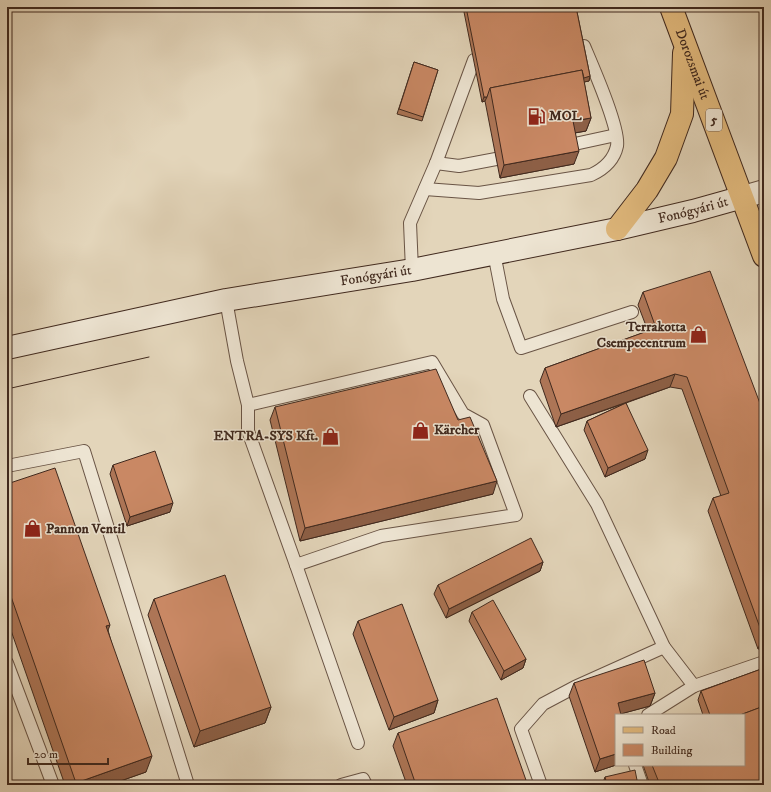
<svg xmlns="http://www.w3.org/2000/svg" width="771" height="792" viewBox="0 0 771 792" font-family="'IM FELL DW Pica',serif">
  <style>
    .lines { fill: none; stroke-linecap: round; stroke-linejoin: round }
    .lane-casing { stroke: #695445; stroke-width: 14 }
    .street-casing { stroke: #695445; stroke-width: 24 }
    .secondary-casing { stroke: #40291e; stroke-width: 24 }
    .primary-casing { stroke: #40291e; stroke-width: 24 }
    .lane { stroke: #ede4d2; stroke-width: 12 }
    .street { stroke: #ede4d2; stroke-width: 22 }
    .secondary { stroke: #ede4d2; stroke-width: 22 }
    .primary { stroke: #e2ba7d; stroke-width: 22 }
    .tram { stroke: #40291e; stroke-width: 1 }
    .wall { fill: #ad7556; stroke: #40291e }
    .shaded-wall { fill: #8d5f46; stroke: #40291e }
    .building { fill: #c98864; stroke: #40291e }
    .labels { text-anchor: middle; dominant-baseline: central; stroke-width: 3; stroke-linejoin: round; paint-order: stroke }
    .shield { fill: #ede4d2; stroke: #746154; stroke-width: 1 }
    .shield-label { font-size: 13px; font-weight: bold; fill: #40291e }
    .street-label { font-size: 14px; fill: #40291e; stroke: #ede4d2 }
    .poi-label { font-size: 14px; font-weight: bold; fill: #40291e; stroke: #ede4d2; text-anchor: start }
  </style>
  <rect width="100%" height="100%" fill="#e3d5ba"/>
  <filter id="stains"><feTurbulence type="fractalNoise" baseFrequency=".005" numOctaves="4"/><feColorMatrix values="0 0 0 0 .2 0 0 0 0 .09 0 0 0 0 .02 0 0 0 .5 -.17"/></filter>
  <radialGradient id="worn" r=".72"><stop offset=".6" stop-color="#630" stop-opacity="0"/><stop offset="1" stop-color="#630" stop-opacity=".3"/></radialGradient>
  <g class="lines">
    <defs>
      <g id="lane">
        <polyline points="570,145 616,135"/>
        <polyline points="436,163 459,166 496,159"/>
        <path d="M425,189L479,193L591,175C604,169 614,160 617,146C620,128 592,65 584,46"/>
        <polyline points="494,253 503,299 521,348 632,312"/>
        <polyline points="412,270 410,223 436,163 474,60"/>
        <polyline points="226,300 237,361 248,405 432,362 463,414 483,425 516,515 381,536 296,565 248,431 248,405"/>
        <polyline points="530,396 597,504 664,647 694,686 764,662"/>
        <polyline points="7,466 84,451 188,785"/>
        <polyline points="296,565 358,743"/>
        <polyline points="7,663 53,785"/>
        <polyline points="648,715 694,686"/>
        <polyline points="635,765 642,785"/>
        <polyline points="341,785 363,779 366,785"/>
        <polyline points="541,785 521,729 543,704 575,687 664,647"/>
      </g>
      <polyline id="street" points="743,197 764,191"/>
      <g id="secondary">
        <path id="s1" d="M7,348L226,300L412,270L617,229L693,211L743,197"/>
      </g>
      <g id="primary">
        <path id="s2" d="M671,7L764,256"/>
        <polyline points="617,229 647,190 666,158 682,114 684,53"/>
      </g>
    </defs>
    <use href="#lane" class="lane-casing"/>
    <use href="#street" class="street-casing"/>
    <use href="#secondary" class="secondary-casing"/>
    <use href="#primary" class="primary-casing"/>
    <use href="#lane" class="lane"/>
    <use href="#street" class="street"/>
    <use href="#secondary" class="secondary"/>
    <use href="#primary" class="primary"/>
    <polyline class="tram" points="7,389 149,357"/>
  </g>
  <g class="wall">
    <polygon points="463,7 576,7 590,76 589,81 584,82 591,118 586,131 575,133 574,164 500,178 485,101 482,102"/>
    <polygon points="414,62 438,70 422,121 397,114"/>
    <polygon points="643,292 764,414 764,647 758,649 708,511 713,498 721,496 682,389 670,387 626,403 645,459 605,477 584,430 587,421 626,403 556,427 540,381 545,368 648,331 638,305"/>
    <polygon points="275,407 493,494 300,541 270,420"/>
    <polygon points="113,465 170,512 127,526 110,474"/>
    <polygon points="7,484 108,630 146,772 109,785 65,785 7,619"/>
    <polygon points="543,562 540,571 446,618 434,594 438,585"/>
    <polygon points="154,599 271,707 265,723 194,747 148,615"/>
    <polygon points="472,612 526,659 523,668 501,680 469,621"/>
    <polygon points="358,621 438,700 434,713 389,730 353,634"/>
    <polygon points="764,668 764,785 650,785 643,765 744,765 744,715 703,715 698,700 701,691"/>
    <polygon points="574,683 655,693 650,706 616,715 616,765 595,772 569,696"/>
    <polygon points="398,733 526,785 407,785 393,746"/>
    <polygon points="605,777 638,785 602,785"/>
  </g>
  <g class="shaded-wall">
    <polygon points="590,76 589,81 492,100"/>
    <polygon points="484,97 487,97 485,101 482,102"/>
    <polygon points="591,118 586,131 568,134 573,121"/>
    <polygon points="579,151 574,164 500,178 504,165"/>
    <polygon points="675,374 670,387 556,427 561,414"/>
    <polygon points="648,450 645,459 605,477 608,468"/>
    <polygon points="497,481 493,494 300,541 305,528"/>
    <polygon points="173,503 170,512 127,526 130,517"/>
    <polygon points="543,562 540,571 446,618 449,609"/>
    <polygon points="110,625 104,641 106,626"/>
    <polygon points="764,635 764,647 758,649 763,636"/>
    <polygon points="526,659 523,668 501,680 504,671"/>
    <polygon points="655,693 650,706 613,716 618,703"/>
    <polygon points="438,700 434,713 389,730 394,717"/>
    <polygon points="271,707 265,723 194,747 200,731"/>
    <polygon points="616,754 616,765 595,772 600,759"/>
    <polygon points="152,756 146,772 109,785 75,785 76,783"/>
  </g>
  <g class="building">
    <polygon points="466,7 576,7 590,76 584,78 582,70 490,88 487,97 484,97"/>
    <polygon points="414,62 438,70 423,117 399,109"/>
    <polygon points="582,70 591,118 573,121 579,151 504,165 490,88"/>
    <polygon points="710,271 764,414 764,635 763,636 713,498 729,493 687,377 675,374 561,414 545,368 656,328 643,292"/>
    <polygon points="436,369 458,420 470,417 497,481 305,528 275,407"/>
    <polygon points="626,403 648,450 608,468 587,421"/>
    <polygon points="155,451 173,503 130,517 113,465"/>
    <polygon points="55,468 110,625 106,626 152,756 76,783 7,585 7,484"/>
    <polygon points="531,538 543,562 449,609 438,585"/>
    <polygon points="225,575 271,707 200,731 154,599"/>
    <polygon points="493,600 526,659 504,671 472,612"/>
    <polygon points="402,604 438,700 394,717 358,621"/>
    <polygon points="644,660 655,693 618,703 621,715 616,715 616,754 600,759 574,683"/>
    <polygon points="764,668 764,706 740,715 710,715 701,691"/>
    <polygon points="497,698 527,783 521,785 416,785 398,733"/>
    <polygon points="764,706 764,785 660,785 652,765 744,765 744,715 740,715"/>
    <polygon points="635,770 638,785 607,785 605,777"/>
  </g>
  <defs>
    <symbol id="fuel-bare" viewBox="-9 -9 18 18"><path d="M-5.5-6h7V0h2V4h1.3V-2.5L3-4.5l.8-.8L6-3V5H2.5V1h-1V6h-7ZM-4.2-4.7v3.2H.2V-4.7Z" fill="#8f2418" stroke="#ede4d2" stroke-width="2.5" paint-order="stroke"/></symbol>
    <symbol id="shop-bare" viewBox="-9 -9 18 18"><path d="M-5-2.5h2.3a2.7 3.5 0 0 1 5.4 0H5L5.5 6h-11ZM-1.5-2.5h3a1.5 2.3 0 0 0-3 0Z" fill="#8f2418" stroke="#ede4d2" stroke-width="2.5" paint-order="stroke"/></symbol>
  </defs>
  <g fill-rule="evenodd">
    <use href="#fuel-bare" x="524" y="104" width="25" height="25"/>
    <use href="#shop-bare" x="686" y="322" width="25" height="25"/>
    <use href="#shop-bare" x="408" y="418" width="25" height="25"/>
    <use href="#shop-bare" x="318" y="424" width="25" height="25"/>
    <use href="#shop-bare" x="20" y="516" width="25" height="25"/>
  </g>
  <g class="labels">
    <rect class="shield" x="706" y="109" width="16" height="22" rx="3"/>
    <g class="shield-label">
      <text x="714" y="120">5</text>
    </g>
    <g class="street-label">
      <text stroke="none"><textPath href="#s2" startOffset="61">Dorozsmai út</textPath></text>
      <text stroke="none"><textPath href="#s1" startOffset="700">Fonógyári út</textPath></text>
      <text stroke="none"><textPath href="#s1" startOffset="376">Fonógyári út</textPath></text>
    </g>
    <g class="poi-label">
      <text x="549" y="116">MOL</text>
      <text x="686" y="327" text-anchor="end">Terrakotta<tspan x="686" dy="16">Csempecentrum</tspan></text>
      <text x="434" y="430">Kärcher</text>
      <text x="318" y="436" text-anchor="end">ENTRA-SYS Kft.</text>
      <text x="46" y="529">Pannon Ventil</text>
    </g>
  </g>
  <rect width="771" height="792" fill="none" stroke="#e3d5ba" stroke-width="24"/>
  <rect x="8" y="8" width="755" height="776" fill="none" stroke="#40291e" stroke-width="2"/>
  <rect x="12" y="12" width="747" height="768" fill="none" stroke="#40291e"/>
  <rect x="615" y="714" width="130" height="52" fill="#ede4d2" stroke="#a8998a"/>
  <rect x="623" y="727" width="20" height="6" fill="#e2ba7d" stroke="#a8998a"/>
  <text x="651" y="734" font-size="12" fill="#40291e">Road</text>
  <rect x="623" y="744" width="20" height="12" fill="#c98864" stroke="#a8998a"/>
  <text x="651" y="754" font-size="12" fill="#40291e">Building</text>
  <path d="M28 758v6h80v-6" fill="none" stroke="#40291e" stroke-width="2"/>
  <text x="34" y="758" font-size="12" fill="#40291e" stroke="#ede4d2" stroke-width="3" paint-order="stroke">20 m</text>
  <rect width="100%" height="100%" filter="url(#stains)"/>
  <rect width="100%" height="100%" fill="url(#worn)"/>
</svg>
